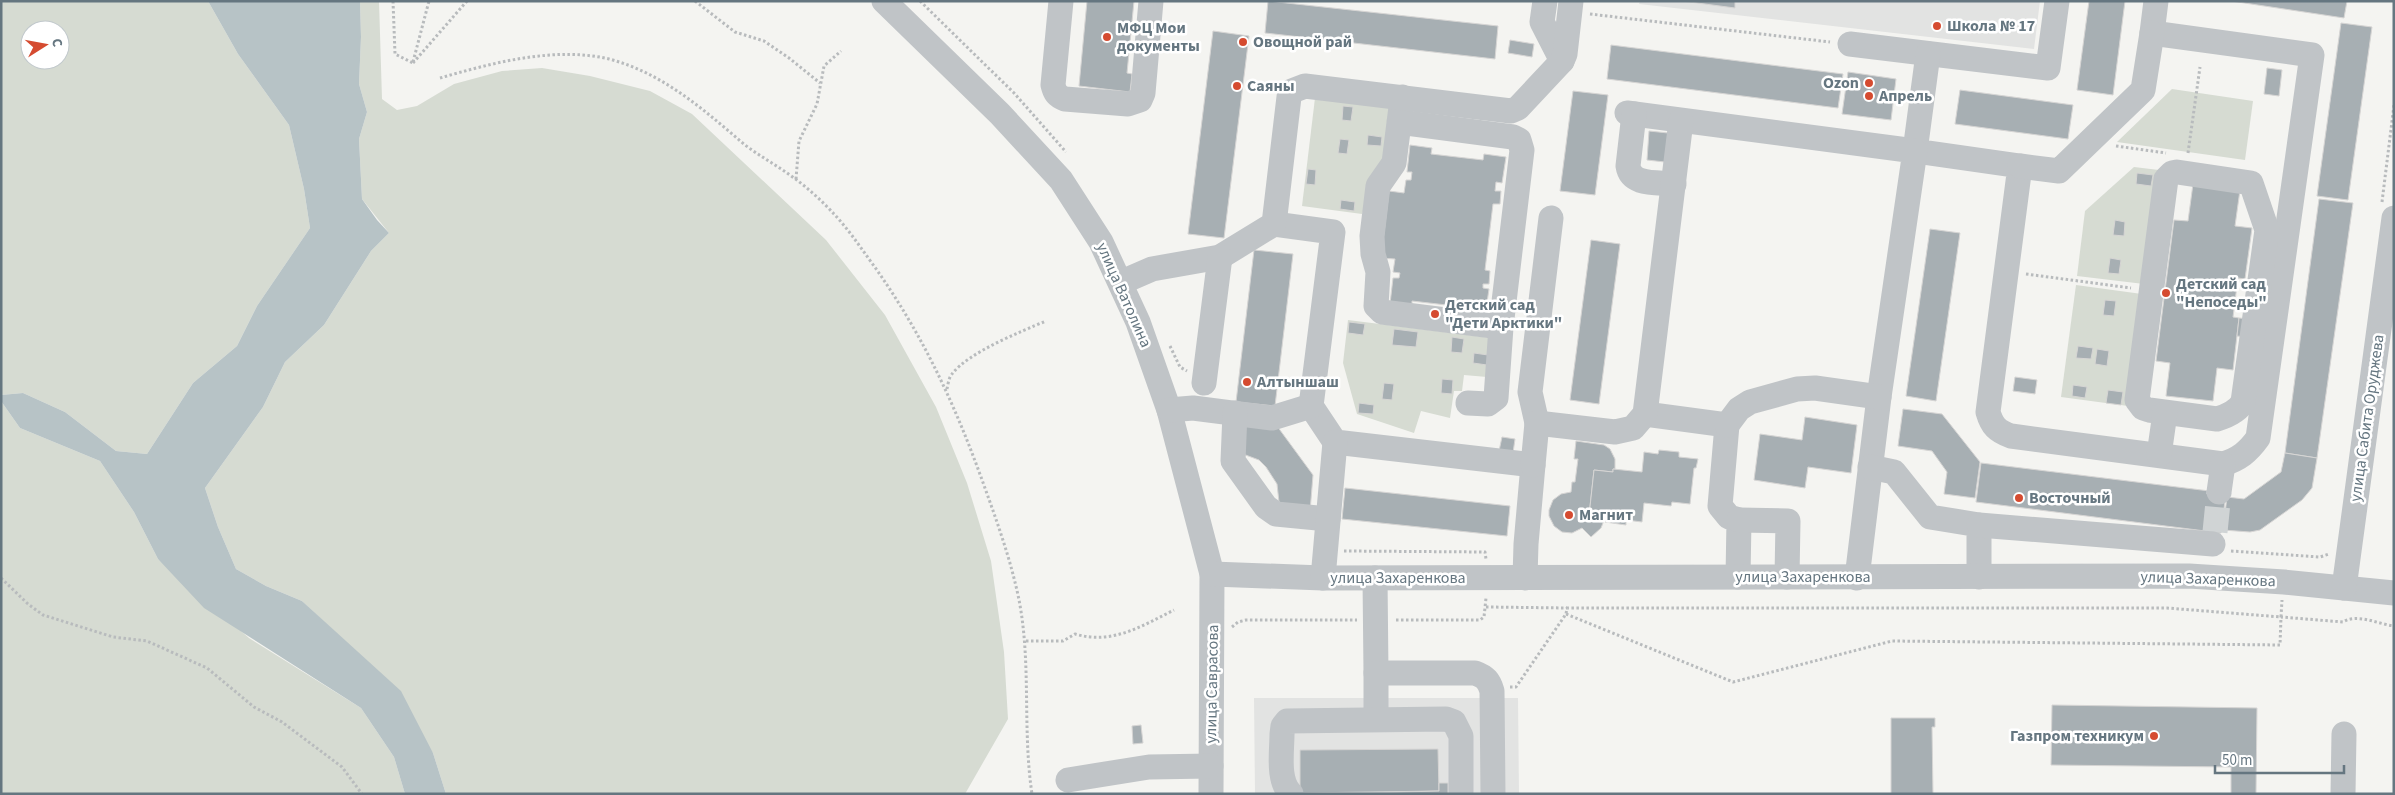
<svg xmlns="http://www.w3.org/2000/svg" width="2395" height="795" viewBox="0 0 2395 795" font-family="'Source Sans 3',sans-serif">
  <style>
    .built { fill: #e2e3e2 }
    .green { fill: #d6dbd2; fill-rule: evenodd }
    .water { fill: #b7c3c6 }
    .building { fill: #a7afb3; stroke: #d6d5d4 }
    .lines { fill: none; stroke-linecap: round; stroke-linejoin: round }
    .minor-tunnel { stroke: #d0d4d5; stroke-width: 25; stroke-dasharray: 25 12; stroke-linecap: butt }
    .path { stroke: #b8bbbd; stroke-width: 3; stroke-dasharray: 2.5 2.5; stroke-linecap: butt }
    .minor { stroke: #c0c4c7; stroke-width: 25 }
    .poi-dot { fill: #d54b30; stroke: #fff; stroke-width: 2 }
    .labels { text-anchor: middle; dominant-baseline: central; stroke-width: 5; stroke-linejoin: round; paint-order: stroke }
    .poi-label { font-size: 16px; font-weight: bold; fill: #657680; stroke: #fff; text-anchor: start }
    .street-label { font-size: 16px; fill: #657680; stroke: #fff }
  </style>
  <rect width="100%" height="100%" fill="#f4f4f1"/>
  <g class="built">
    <polygon points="1640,1 2040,1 2034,49 1639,4"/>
    <polygon points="1254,698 1518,698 1519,794 1255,794"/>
  </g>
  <g class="green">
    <path d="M1,1H208L238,54L289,125L304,189L310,228L257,306L237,346L193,383L147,454L116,451L65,412L23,393L1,395ZM30,30H60V60H30Z"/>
    <polygon points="360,1 379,1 382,99 397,110 417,106 454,84 502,71 542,68 590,76 650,91 692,114 826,240 885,315 936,407 967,483 991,561 1004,652 1008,719 965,794 446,794 433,753 350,646 302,601 266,586 236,569 218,527 205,488 263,407 285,362 324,325 371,251 389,233 362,199 359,139 367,112 359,84 361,37"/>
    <polygon points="2172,89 2253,101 2245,160 2117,142"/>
    <polygon points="1315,98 1389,108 1392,134 1362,214 1302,206"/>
    <polygon points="2134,167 2159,170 2144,284 2077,276 2085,211"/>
    <polygon points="2076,285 2142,294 2128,406 2061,397"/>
    <polygon points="1348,320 1491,338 1487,377 1464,375 1462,391 1454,391 1450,418 1421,411 1414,433 1357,414 1343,363"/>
    <polygon points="1,401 20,428 100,461 134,512 158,559 249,638 361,708 394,757 405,794 1,794"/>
  </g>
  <polygon class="water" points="208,1 360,1 361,37 359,84 367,112 359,139 362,199 377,220 389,233 371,251 324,325 285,362 263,407 205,488 218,527 236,569 266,586 302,601 401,691 433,753 446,794 405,794 394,757 361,708 204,608 158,559 134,512 100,461 20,428 1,401 1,395 23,393 65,412 116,451 147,454 193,383 237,346 257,306 310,228 304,189 289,125 238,54"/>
  <g class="building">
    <polygon points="1087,1 1134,1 1127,73 1132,74 1130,92 1079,86"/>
    <polygon points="1268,1 1498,26 1495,59 1265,33"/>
    <polygon points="1682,1 1735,1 1735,8"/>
    <polygon points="2089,1 2125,1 2113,95 2077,90"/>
    <polygon points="2231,1 2347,1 2344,18"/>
    <polygon points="2341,23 2372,27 2348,200 2317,196"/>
    <polygon points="1213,31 1249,36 1224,238 1188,234"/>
    <polygon points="1510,40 1534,44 1532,57 1508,53"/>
    <polygon points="1611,45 1843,74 1838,108 1607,79"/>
    <polygon points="2267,68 2282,70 2279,96 2264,94"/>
    <polygon points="1848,72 1896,79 1891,120 1842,114"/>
    <polygon points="1960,90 2073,105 2068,139 1955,124"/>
    <polygon points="1573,91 1608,95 1595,195 1560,191"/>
    <polygon points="1343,106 1353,107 1351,121 1342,120"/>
    <polygon points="1649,131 1668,133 1665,162 1647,160"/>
    <polygon points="1368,135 1382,137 1381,146 1367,145"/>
    <polygon points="1340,139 1349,140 1347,154 1338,153"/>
    <polygon points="1410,145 1432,148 1431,154 1483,160 1484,154 1506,157 1502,183 1496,182 1495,191 1501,191 1500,204 1493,204 1485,270 1490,271 1489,284 1483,284 1483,288 1489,289 1485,316 1463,313 1464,307 1412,301 1412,307 1390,304 1393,278 1399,278 1400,273 1393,272 1395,259 1381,258 1389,191 1404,193 1406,180 1411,180 1412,172 1407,172"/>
    <polygon points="1308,169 1316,170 1315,185 1306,184"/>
    <polygon points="2137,173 2153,175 2151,186 2136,184"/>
    <polygon points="2193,184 2240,190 2235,226 2252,228 2245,279 2238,278 2233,317 2239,318 2233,370 2217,368 2213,401 2166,396 2170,363 2156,361 2174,220 2188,221"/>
    <polygon points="2319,199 2353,203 2317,458 2285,453"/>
    <polygon points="1341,200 1355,202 1354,211 1340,209"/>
    <polygon points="2115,220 2125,222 2124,236 2113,235"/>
    <polygon points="1930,229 1960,233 1936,401 1906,396"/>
    <polygon points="1591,240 1620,244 1599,404 1570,400"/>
    <polygon points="1254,250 1293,254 1275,406 1236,402"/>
    <polygon points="2110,258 2121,260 2119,274 2108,273"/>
    <polygon points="2105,300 2116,301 2114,316 2103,315"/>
    <polygon points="2239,318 2250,319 2248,337 2237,336"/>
    <polygon points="1349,322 1365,324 1363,335 1348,333"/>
    <polygon points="1394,329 1418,332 1416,347 1392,345"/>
    <polygon points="1452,337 1464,339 1462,353 1451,352"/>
    <polygon points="2078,346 2093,348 2091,359 2076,358"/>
    <polygon points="2097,349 2109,351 2107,366 2095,364"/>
    <polygon points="1474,353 1488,355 1487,365 1473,363"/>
    <polygon points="2015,377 2037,380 2035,394 2013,391"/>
    <polygon points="1442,379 1453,380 1452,394 1441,393"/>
    <polygon points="1384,383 1394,384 1392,400 1382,399"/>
    <polygon points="2073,385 2087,387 2085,398 2072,396"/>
    <polygon points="2108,390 2123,392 2121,405 2106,403"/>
    <polygon points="1359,403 1374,405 1373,414 1358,413"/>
    <polygon points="1903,409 1942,414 1980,462 1975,498 1944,494 1947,472 1932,451 1898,446"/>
    <polygon points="1805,417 1857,425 1851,473 1808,467 1805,488 1754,480 1760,434 1802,440"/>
    <polygon points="1240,422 1277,426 1313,475 1310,512 1279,502 1277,484 1266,467 1259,460 1243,454"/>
    <polygon points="1502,437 1515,439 1513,453 1499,451"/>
    <polygon points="1576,441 1604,445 1610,449 1615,459 1615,469 1613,469 1613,472 1594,470 1589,516 1605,518 1601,528 1591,537 1582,528 1572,533 1562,532 1554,526 1549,516 1549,510 1553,500 1561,494 1571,492 1572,482 1575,482 1578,459 1574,459"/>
    <polygon points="1659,450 1679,452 1679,457 1698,459 1696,468 1694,468 1690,504 1672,502 1671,506 1644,503 1642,522 1626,520 1626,525 1605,522 1605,518 1589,516 1594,470 1613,472 1613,469 1642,472 1644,452 1658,454"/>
    <polygon points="2285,453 2317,458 2312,488 2302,500 2260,530 2250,532 2223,530 2227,497 2244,499 2281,472"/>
    <polygon points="1981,463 2226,493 2221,533 1976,502"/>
    <polygon points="1345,488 1510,506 1507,536 1342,519"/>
    <polygon points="2052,705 2257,708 2256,794 2231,794 2231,767 2051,765"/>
    <polygon points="1891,718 1935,718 1935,727 1932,727 1933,794 1891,794"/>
    <polygon points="1141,725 1143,743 1133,744 1132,726"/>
    <polygon points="1438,749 1439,791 1300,793 1300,750"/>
    <polygon points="1439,783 1448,783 1448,794 1333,794 1439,791"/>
  </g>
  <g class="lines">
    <polyline class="minor-tunnel" points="2215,532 2219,492"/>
    <g class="path">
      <polyline points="393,1 395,54 413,63"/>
      <polyline points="695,1 735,32 764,41 789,58 820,83"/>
      <polyline points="920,1 1014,93 1066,152"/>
      <polyline points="1590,14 1830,42"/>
      <polyline points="413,62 429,1"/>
      <polyline points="413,63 467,1"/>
      <path d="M440,78C492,63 555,46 609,59C663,73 704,110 745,145C761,157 778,166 794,178C808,188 823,202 834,214C849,230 861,248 874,266C921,332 953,400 981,477C995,516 1009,554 1018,595C1032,661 1022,727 1032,794"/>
      <polyline points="2116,146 2166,153"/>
      <polyline points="2188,153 2200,67"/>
      <polyline points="796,179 799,141 817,104 824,66 841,51"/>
      <polyline points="2382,202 2394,105"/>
      <polyline points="2026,274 2131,288"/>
      <polyline points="1170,346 1180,367 1187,371"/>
      <path d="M947,389C948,384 949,377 952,374C969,352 1020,332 1046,321"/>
      <polyline points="1344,551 1485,552 1486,559"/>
      <polyline points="2231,551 2320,557 2329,554"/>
      <polyline points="1,578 28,604 43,615 113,637 147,641 207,668 254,707 282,722 342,767 362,794"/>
      <polyline points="1486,607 1567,608"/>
      <path d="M1566,614L1733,682L1892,641L2280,645L2281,617L2343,622C2357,613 2378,624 2394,626"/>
      <polyline points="1396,620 1480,620 1484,617 1486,598"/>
      <polyline points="1232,627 1238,622 1246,620 1357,620"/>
      <path d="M1026,641H1063L1075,634C1112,645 1142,626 1174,610"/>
      <polyline points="1510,687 1516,687 1566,614 1567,608 2167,608 2281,617 2282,600"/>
    </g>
    <g class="minor">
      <polyline points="884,1 1000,114 1061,180 1101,242 1138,322 1169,410 1212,574 1211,794"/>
      <path d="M1061,1L1053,85C1055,93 1057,96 1065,99L1128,104L1140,100L1143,93L1151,1"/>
      <polyline points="1545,1 1542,22 1562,61"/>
      <polyline points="1850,44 2048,68 2057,1"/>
      <path d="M1928,54L1915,151L2020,166L1988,412C1992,426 1997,431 2011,436L2223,464C2239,459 2248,452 2258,438L2312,55L2152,33L2156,1"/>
      <polyline points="1627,113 1915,151 1879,397 1857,578"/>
      <path d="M1634,114L1628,166C1631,186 1657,182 1674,184"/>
      <polyline points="1399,122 1513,137 1519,140 1522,150 1501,327 1382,312 1376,306 1378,272 1373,254 1372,236 1378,186 1394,163 1401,107 1402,97"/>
      <polyline points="2020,166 2059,171 2143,90 2152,33"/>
      <path d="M2177,172L2251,183L2267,230L2243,402C2238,411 2227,416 2217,419L2149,410L2143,408L2137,400L2166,179L2172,173Z"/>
      <polyline points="1274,224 1333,232 1311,406 1335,442 1533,465 1526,544 1525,578"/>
      <polyline points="1122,282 1152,269 1220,257 1274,224 1289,97 1292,91 1305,86 1511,111 1518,108 1562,61 1565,54 1571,1"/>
      <polyline points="1204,383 1220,257"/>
      <polyline points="1468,403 1488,404 1496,398 1501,327"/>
      <polyline points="1169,410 1193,408 1272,418 1311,406"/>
      <polyline points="1235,413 1233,461 1266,507 1276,514 1328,519"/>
      <polyline points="1645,414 1727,425 1720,506 1729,517 1739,520 1738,577"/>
      <polyline points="1537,423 1530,392 1551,218"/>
      <polyline points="1727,425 1739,409 1750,402 1797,389 1815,388 1879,397"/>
      <polyline points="2159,455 2165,413"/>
      <polyline points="1533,465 1537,423 1615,432 1633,428 1645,414 1681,121"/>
      <polyline points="1870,467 1894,472 1930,517 1979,525 1979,577"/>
      <polyline points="2219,492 2223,464"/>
      <polyline points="1739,520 1788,521 1787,577"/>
      <polyline points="1979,525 2213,544"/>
      <polyline points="1212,574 1323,578 2189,576 2284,582 2394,593"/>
      <polyline points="1323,578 1335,442"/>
      <path d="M1375,578L1376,673H1475C1486,677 1489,681 1492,691L1493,794"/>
      <polyline points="2344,588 2394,218"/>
      <polyline points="1376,719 1376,673"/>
      <polyline points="1068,780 1149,767 1211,766"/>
      <path d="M1291,794C1277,781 1282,752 1282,734L1283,726L1287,721L1446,719L1454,722L1461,736V794"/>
      <polyline points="2343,794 2344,734"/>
    </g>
  </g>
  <g class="poi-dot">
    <circle cx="1937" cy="26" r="5"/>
    <circle cx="1107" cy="37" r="5"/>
    <circle cx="1243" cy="42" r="5"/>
    <circle cx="1869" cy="83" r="5"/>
    <circle cx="1237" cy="86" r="5"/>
    <circle cx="1869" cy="96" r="5"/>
    <circle cx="2166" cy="293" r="5"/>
    <circle cx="1435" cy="314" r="5"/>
    <circle cx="1247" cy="382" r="5"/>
    <circle cx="2019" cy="498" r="5"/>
    <circle cx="1569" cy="515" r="5"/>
    <circle cx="2154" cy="736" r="5"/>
  </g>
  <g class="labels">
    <g class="poi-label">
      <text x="1947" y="26">Школа № 17</text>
      <text x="1117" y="28">МФЦ Мои<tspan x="1117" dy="18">документы</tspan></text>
      <text x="1253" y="42">Овощной рай</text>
      <text x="1859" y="83" text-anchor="end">Ozon</text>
      <text x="1247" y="86">Саяны</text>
      <text x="1879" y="96">Апрель</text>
      <text x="2176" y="284">Детский сад<tspan x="2176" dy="18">"Непоседы"</tspan></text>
      <text x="1445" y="305">Детский сад<tspan x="1445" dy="18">"Дети Арктики"</tspan></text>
      <text x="1257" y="382">Алтыншаш</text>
      <text x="2029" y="498">Восточный</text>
      <text x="1579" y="515">Магнит</text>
      <text x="2144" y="736" text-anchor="end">Газпром техникум</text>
    </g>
    <g class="street-label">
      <text transform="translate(1124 295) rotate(66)">улица Ватолина</text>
      <text transform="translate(2367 418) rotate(-82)">улица Сабита Оруджева</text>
      <text x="1803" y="577">улица Захаренкова</text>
      <text x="1398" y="578">улица Захаренкова</text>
      <text transform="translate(2208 579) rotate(2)">улица Захаренкова</text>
      <text transform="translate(1212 684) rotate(-89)">улица Саврасова</text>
    </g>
  </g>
  <rect width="2395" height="795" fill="none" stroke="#657680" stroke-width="5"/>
  <g transform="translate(45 45) rotate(79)"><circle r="24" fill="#ffffff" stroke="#c1c8cc"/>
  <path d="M0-4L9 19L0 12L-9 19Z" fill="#d54b30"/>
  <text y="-8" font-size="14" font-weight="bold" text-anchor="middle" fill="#657680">С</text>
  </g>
  <path d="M2215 765v8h129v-8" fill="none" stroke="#657680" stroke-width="2.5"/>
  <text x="2222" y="765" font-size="15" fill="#657680" stroke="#ffffff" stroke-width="4" paint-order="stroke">50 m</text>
</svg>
